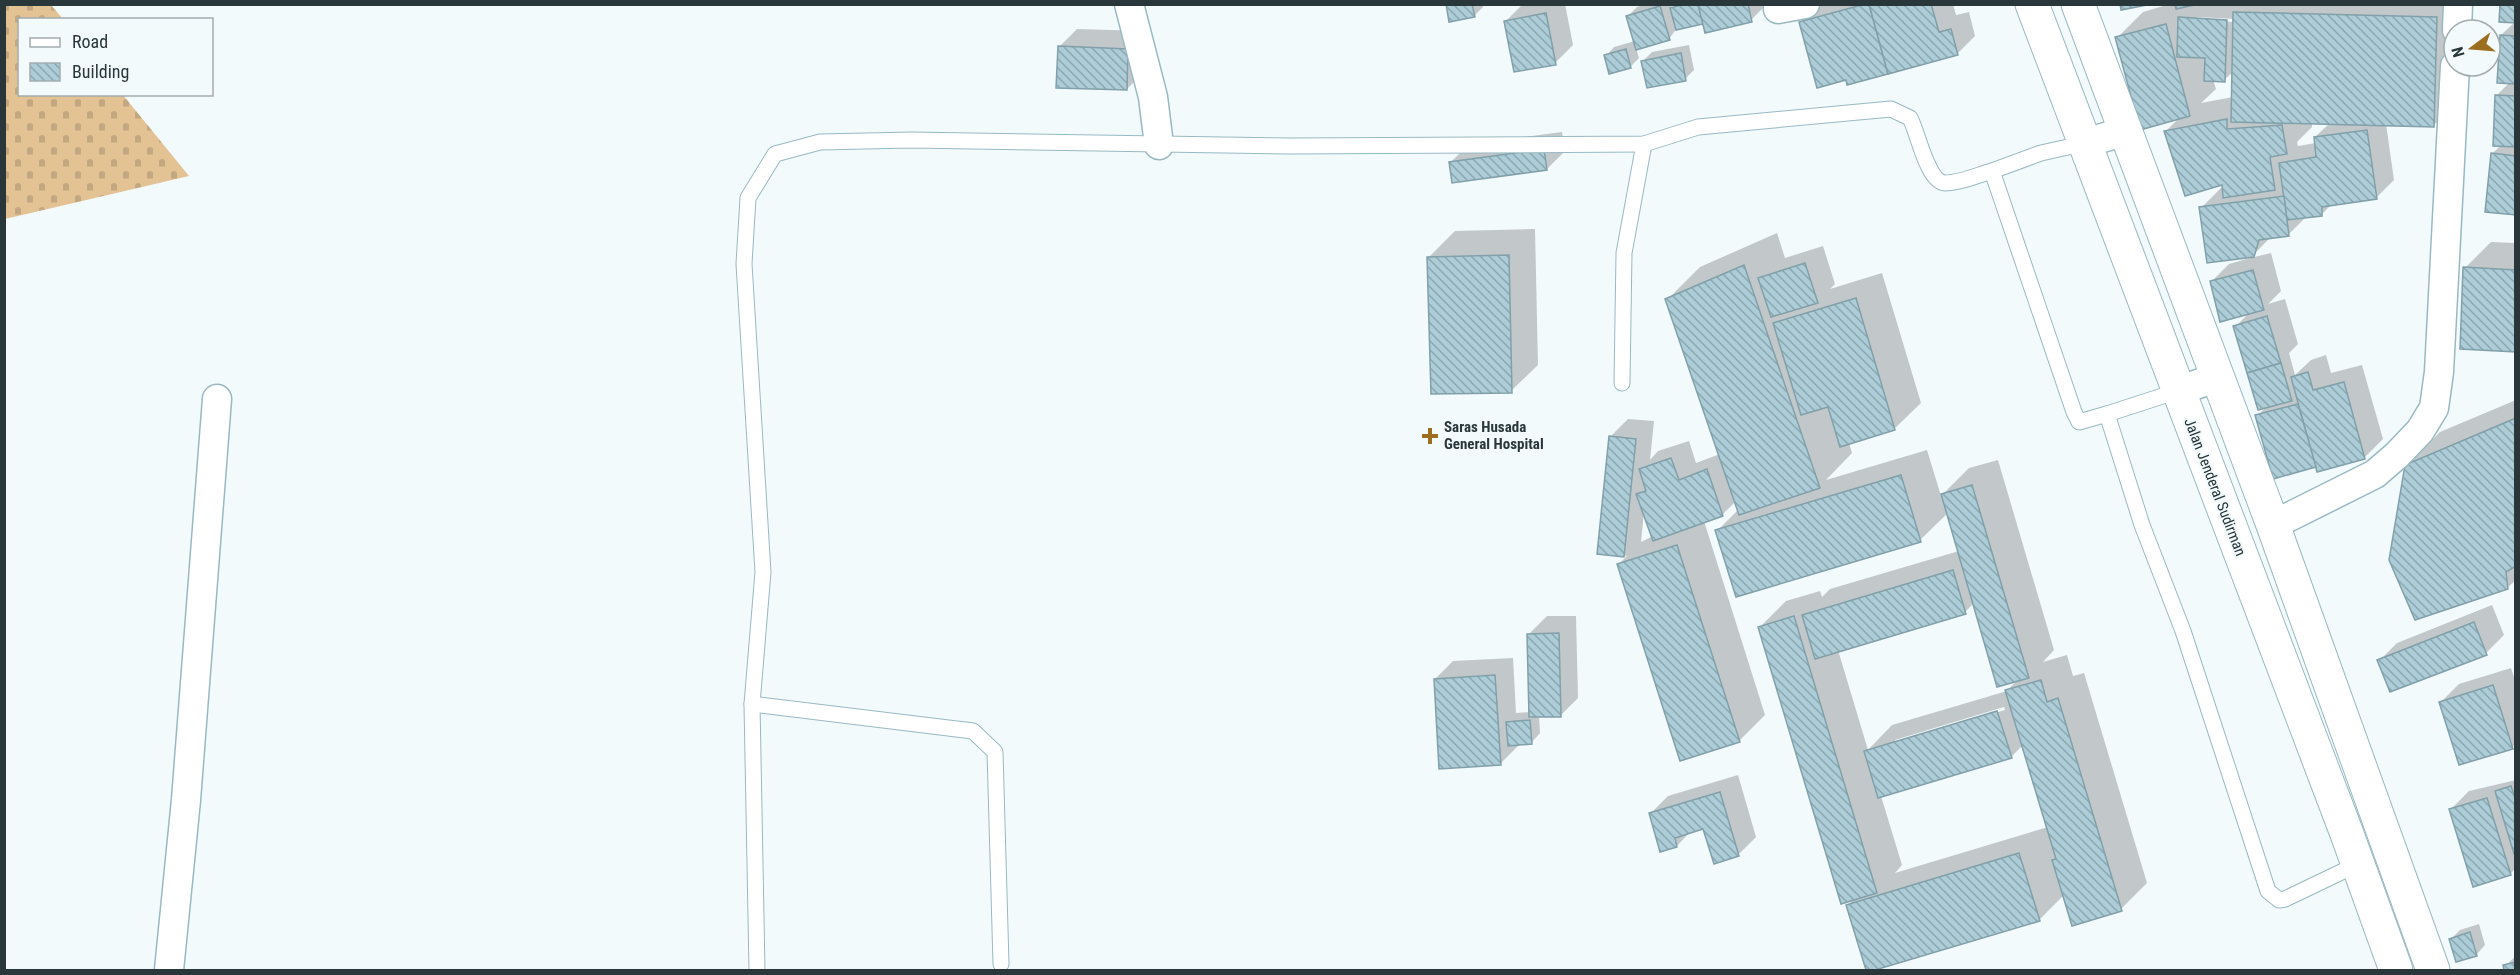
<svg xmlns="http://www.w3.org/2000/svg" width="2520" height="975" viewBox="0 0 2520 975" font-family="'Roboto Condensed',sans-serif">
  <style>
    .cemetery { fill: url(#cemetery-stones) }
    .shadow { fill: #0003; fill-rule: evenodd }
    .building { fill: url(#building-back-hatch); stroke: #81a0a9; stroke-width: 1.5 }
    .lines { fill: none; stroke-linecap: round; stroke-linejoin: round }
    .service-casing { stroke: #98b9c2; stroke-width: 17 }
    .minor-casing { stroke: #98b9c2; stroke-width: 31 }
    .secondary-casing { stroke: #98b9c2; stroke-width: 35 }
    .service { stroke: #fff; stroke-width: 15 }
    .minor { stroke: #fff; stroke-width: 28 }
    .secondary { stroke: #fff; stroke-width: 33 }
    .poi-dot { fill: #9c6e1f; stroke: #f3fafc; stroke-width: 2 }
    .labels { text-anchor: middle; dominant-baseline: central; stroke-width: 4.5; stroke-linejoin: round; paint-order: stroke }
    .poi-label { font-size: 15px; font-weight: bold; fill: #29373a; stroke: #f3fafc; text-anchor: start }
    .street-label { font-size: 15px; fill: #29373a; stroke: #f3fafc }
  </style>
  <defs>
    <pattern id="cemetery-stones" width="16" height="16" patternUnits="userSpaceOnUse" patternTransform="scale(1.5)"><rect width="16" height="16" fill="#e3c293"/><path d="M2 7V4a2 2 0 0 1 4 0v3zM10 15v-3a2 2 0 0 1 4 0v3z" fill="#c3a780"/></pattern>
    <pattern id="building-back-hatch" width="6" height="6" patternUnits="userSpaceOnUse" patternTransform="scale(1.5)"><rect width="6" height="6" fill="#accdd7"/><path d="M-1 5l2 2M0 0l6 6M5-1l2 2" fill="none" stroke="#8ca7af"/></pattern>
  </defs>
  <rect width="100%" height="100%" fill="#f3fafc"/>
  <polygon class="cemetery" points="4,5 51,5 63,19 20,20 20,94 123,95 189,176 5,219"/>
  <g class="shadow">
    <polygon points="1447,4 1483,4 1483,7 1474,16"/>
    <polygon points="1523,4 1565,4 1573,45 1555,63 1506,21"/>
    <polygon points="1646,4 1671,4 1672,8 1676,4 1767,4 1751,20 1704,21 1677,28 1669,39 1636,48 1639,58 1630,67 1606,56 1614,47 1635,41 1628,16 1637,7"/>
    <polygon points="1820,4 1953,4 1956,15 1969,12 1975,36 1957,54 1847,79 1800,23"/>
    <path d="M2170,4H2462L2454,30V66L2460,99L2434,125L2386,124L2394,180L2376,198L2332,204L2322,214L2307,216L2288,235L2271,237L2250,258L2271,253L2281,291L2268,304L2285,299L2298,344L2289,353L2295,375L2311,360L2326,355L2331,373L2362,365L2383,439L2365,457L2317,465L2257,416L2267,406L2235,327L2249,313L2211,282L2229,264L2250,258L2249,256L2201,208L2227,182L2166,131L2179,118L2117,38L2143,12ZM2197,17L2235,19V22L2197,20ZM2234,71L2233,97L2201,103L2216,89L2213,80H2224ZM2312,122L2330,123L2315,137L2316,143L2298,146L2297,142L2312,127Z"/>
    <polygon points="2516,4 2516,214 2492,154 2501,145 2497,95 2510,82 2501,35 2515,22"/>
    <polygon points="1077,29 1145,31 1145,71 1127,89 1059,47"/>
    <polygon points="1689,45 1694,70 1685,79 1643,61 1652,52"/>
    <polygon points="1562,132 1565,151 1547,169 1451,162 1469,144"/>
    <polygon points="1535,229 1538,365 1511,391 1429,257 1455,231"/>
    <path d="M1777,233L1785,258L1823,246L1835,284L1830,289L1882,273L1921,403L1894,429L1849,443L1852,453L1826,480L1927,450L1941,496L1969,468L1998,460L2054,650L2043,662L2067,655L2073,676L2084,673L2147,883L2121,909L2064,895L2039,920L1867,970L1848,905L1855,898L1760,627L1786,601L1820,591L1822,597L1830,589L1959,551L1948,513L1920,540L1717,531L1739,509L1736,501L1722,515L1704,521L1765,715L1739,741L1618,565L1627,556L1599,553L1610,437L1628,419L1654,421L1650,460L1658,451L1689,441L1696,463L1720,454L1667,300L1700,267ZM1644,512L1653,536L1641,542ZM1974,603L2018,679L2007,691L1892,725L1868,750L1838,650L1965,612ZM2004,707L2005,710L1895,743V740ZM2023,745L2048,827L1895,873L1902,865L1881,796L2011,757Z"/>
    <polygon points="2491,242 2516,243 2516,351 2465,268"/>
    <polygon points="2516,400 2516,580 2507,588 2407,466 2440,432"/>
    <polygon points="2492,605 2504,635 2486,653 2379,661 2397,643"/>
    <polygon points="1547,616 1576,616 1578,698 1560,716 1539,716 1540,733 1532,742 1518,743 1518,746 1500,764 1435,679 1453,661 1513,658 1516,713 1530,712 1529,634"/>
    <polygon points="2511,668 2516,683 2516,744 2512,747 2441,702 2459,684"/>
    <polygon points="1738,775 1756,837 1738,855 1704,828 1690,832 1677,846 1650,814 1668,796"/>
    <polygon points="2516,780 2516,868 2510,874 2451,809 2469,791"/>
    <polygon points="2479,924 2485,945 2477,954 2457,960 2451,939 2460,930"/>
    <polygon points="2516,956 2516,970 2506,970 2505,966"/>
  </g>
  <g class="building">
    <polygon points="1446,4 1472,4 1475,17 1449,22"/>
    <polygon points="1685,4 1698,4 1703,24 1676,30 1670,8"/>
    <polygon points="1698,4 1748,4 1752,22 1705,33"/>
    <polygon points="1865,4 1869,4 1888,74 1847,85 1846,80 1817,88 1799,22"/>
    <polygon points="1869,4 1931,4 1939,32 1951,29 1958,55 1888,74"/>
    <polygon points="2120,4 2152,4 2121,10"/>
    <polygon points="2175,4 2199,4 2176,9"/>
    <polygon points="2500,4 2516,4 2516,23 2499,22"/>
    <polygon points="1660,6 1670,40 1636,50 1626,16"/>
    <polygon points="2233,12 2437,17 2434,127 2231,122"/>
    <polygon points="1546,13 1556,65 1514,72 1504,21"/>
    <polygon points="2178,17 2227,20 2225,82 2204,81 2205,58 2177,57"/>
    <polygon points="2166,24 2190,116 2140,130 2115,37"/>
    <polygon points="2500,35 2516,36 2516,84 2497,83"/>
    <polygon points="1058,46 1128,49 1127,90 1056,88"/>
    <polygon points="1626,49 1631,68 1609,74 1604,55"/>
    <polygon points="1681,53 1686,81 1647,88 1641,61"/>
    <polygon points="2495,95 2516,96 2516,147 2493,146"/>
    <polygon points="2227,119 2227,129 2282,125 2287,154 2270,157 2275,190 2223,198 2222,185 2185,196 2164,131"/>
    <polygon points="2367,130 2377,199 2322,207 2322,216 2287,220 2279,163 2316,157 2314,137"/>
    <polygon points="1544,149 1547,170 1452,183 1449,162"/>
    <polygon points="2491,153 2516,156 2516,215 2485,212"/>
    <polygon points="2284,196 2289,236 2259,240 2254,257 2207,263 2199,207"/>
    <polygon points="1509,255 1512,393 1431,394 1427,257"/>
    <polygon points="1805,263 1818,303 1771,317 1758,278"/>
    <polygon points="1744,265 1820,488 1739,515 1665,299"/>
    <polygon points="2463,267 2516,270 2516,352 2460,349"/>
    <polygon points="2253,270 2264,310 2220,322 2210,281"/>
    <polygon points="1856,298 1895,430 1840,447 1828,407 1801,415 1773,323"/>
    <polygon points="2267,316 2281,363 2247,373 2233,326"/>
    <polygon points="2281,363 2292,401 2258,410 2247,373"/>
    <polygon points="2308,372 2313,390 2344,382 2365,459 2317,472 2291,377"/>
    <polygon points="2298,404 2316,467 2273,479 2255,415"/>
    <polygon points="2516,418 2516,566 2506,572 2508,589 2415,620 2389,560 2405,465"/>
    <polygon points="1609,436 1636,439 1624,557 1597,554"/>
    <polygon points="1671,458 1679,480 1707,469 1723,516 1653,541 1636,494 1646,491 1639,469"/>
    <polygon points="1901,475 1921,542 1736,597 1715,530"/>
    <polygon points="1972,485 2029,678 1997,687 1941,494"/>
    <polygon points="1677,545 1740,742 1680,761 1617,564"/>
    <polygon points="1953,570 1966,614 1815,659 1802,615"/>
    <polygon points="1794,616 1877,893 1841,904 1758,627"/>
    <polygon points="2474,622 2487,655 2390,692 2377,660"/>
    <polygon points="1559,633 1561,717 1529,717 1527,634"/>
    <polygon points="1495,675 1501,765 1439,769 1434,679"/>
    <polygon points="2041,680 2047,702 2058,698 2122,911 2072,926 2052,860 2056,859 2005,690"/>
    <polygon points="2493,685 2513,749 2459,765 2439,702"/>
    <polygon points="1997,711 2012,758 1878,798 1864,751"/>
    <polygon points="1530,720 1532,744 1508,746 1506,722"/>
    <polygon points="2511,786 2516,801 2516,853 2514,854 2495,791"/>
    <polygon points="1720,792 1739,856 1714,864 1703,829 1675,838 1677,847 1660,852 1649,813"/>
    <polygon points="2487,798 2511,875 2473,887 2449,809"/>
    <polygon points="2019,853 2040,921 1875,970 1866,970 1846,905"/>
    <polygon points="2470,932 2477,956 2456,962 2449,939"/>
    <polygon points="2516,962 2516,970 2504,970 2503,965"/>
  </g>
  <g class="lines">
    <defs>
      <g id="service">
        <polyline points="2086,143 2041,153 1992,171 2074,412 2079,422 2107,414 2142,525 2183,631 2268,891 2279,900 2285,899 2358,864"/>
        <polyline points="1622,383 1624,253 1644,144"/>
        <polyline points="2107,414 2178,391"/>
        <polyline points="752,704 973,731 995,752 1001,964"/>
        <path d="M757,970L752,704L763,572L744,264L748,198L775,154L820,142L911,140L1291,146L1644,144L1698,127L1891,109L1910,118C1918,132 1927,182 1945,183C1960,183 1978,175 1992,171"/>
      </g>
      <g id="minor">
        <polyline points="1129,4 1153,97 1159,145"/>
        <polyline points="1778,9 1805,4"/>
        <polyline points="2457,30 2458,4"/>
        <polyline points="2086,143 2125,131"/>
        <polyline points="2178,391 2218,377"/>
        <polyline points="2273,525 2375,474 2397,455 2420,431 2434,408 2439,372 2455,66"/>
        <polyline points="169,970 186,800 217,399"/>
      </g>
      <g id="secondary">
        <polyline points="2032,4 2347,834 2396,970"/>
        <polyline points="2078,4 2273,525 2433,970"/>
      </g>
    </defs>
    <use href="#service" class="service-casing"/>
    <use href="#minor" class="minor-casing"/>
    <use href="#secondary" class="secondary-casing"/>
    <use href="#service" class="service"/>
    <use href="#minor" class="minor"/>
    <use href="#secondary" class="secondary"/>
  </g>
  <path class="poi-dot" d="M1427 427h6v6h6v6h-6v6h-6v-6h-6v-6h6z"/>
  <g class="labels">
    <g class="poi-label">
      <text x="1444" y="427">Saras Husada<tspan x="1444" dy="17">General Hospital</tspan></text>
    </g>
    <g class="street-label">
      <text transform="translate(2215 487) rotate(69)">Jalan Jenderal Sudirman</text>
    </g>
  </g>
  <rect width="2520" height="975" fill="none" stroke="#29373a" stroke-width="12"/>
  <rect x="18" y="18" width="195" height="78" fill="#f3fafc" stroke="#a2acae" stroke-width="1.5"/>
  <rect x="30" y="38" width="30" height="9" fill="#ffffff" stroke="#a2acae" stroke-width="1.5"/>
  <text x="72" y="48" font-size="18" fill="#29373a">Road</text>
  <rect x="30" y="63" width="30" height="18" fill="url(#building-back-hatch)" stroke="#a2acae" stroke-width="1.5"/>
  <text x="72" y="78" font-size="18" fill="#29373a">Building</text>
  <g transform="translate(2472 48) rotate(254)"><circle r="28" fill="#f3fafc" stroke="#a2acae" stroke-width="1.5"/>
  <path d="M0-4.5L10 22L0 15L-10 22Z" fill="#9c6e1f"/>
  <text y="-9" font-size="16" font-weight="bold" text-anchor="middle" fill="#29373a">N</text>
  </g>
</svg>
